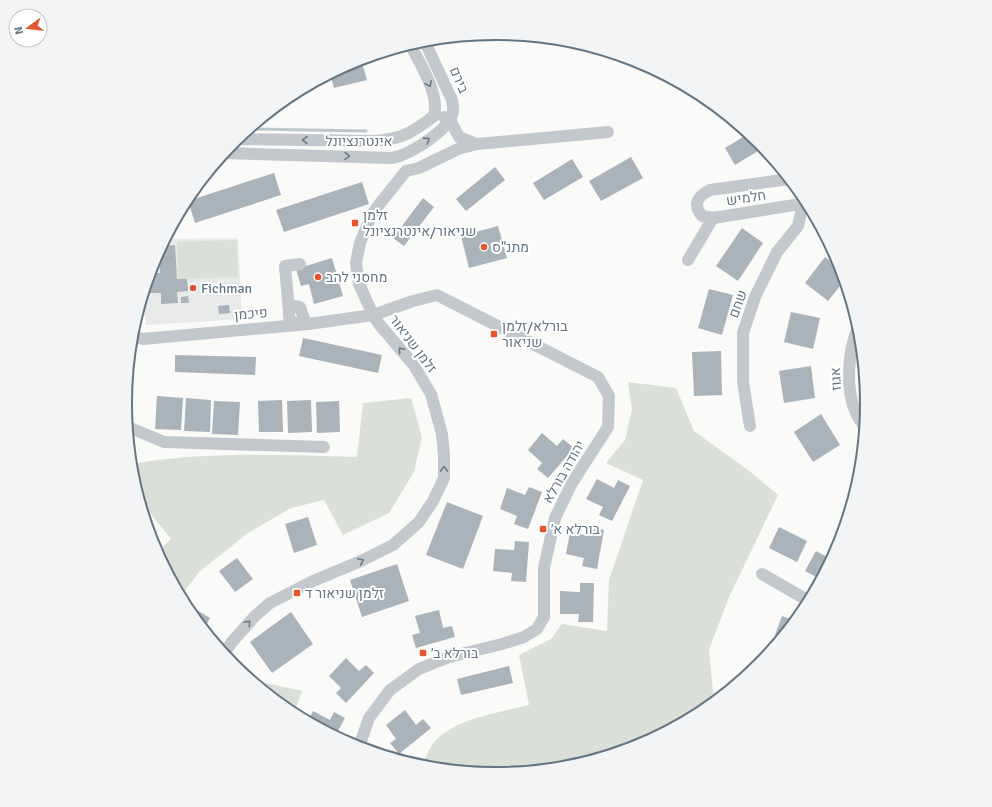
<svg xmlns="http://www.w3.org/2000/svg" width="992" height="807" viewBox="0 0 992 807" font-family="Signika,Heebo,sans-serif">
  <style>
    .built { fill: #e8e9e9 }
    .green { fill: #dadfd7 }
    .lines { fill: none; stroke-linecap: round; stroke-linejoin: round }
    .stream { stroke: #bbc7cb; stroke-width: 3 }
    .building { fill: #aab3b9 }
    .minor { stroke: #c3c8cc; stroke-width: 12 }
    .oneway { stroke: #6a7a87 }
    .poi-dot { fill: #e4572e; stroke: #fff; stroke-width: 1.5 }
    .labels { text-anchor: middle; dominant-baseline: central; stroke-width: 4; stroke-linejoin: round; paint-order: stroke }
    .street-label { font-size: 14px; fill: #657683; stroke: #fff }
    .poi-label { font-size: 14px; fill: #657683; stroke: #fff; text-anchor: start }
    .rim { fill: none; stroke: #657683; stroke-width: 2 }
  </style>
  <rect width="100%" height="100%" fill="#fafaf8"/>
  <polygon class="built" points="238,238 242,319 146,325 146,317 138,314 154,262 166,239"/>
  <g class="green">
    <polygon points="237,240 238,277 178,279 177,242"/>
    <path d="M628,382L676,388L694,431L752,473L778,495L729,597L709,650L714,702L702,712L638,746L568,767L496,774L422,766C426,758 430,745 437,739C461,717 498,713 529,705L519,655L551,639L562,624L607,631L609,580L643,480L606,463L625,440L632,409Z"/>
    <path d="M411,398L422,437L414,472L389,513L343,535L324,500L291,508L248,533L199,572L181,596L157,552L171,539L141,502L138,463C210,451 284,455 357,457L363,403Z"/>
    <polygon points="261,682 302,691 294,713 259,686"/>
  </g>
  <g class="lines">
    <polyline class="stream" points="249,129 366,131"/>
  </g>
  <g class="building">
    <polygon points="361,59 367,80 334,88 330,74 354,61"/>
    <polygon points="748,134 763,148 735,165 725,148"/>
    <polygon points="631,157 643,178 601,201 589,181"/>
    <polygon points="572,159 583,177 544,200 533,183"/>
    <polygon points="495,167 505,180 466,211 456,199"/>
    <polygon points="274,173 281,195 195,223 188,201"/>
    <polygon points="362,182 369,204 284,232 276,210"/>
    <polygon points="423,198 434,207 404,246 393,238"/>
    <polygon points="498,226 507,258 469,268 461,236"/>
    <polygon points="742,228 763,243 738,281 716,266"/>
    <polygon points="175,245 177,279 187,279 188,291 177,292 178,303 161,304 161,293 144,293 150,273 160,273 159,252 162,246"/>
    <polygon points="825,257 841,269 844,281 828,301 805,283"/>
    <polygon points="332,258 343,296 314,304 309,284 301,286 296,269"/>
    <polygon points="709,289 733,295 722,335 698,328"/>
    <polygon points="188,296 189,303 181,303 181,297"/>
    <polygon points="229,305 230,313 219,314 218,306"/>
    <polygon points="791,312 820,318 813,349 784,342"/>
    <polygon points="303,338 382,355 378,373 299,356"/>
    <polygon points="721,351 722,395 694,396 692,352"/>
    <polygon points="175,355 256,357 255,375 175,372"/>
    <polygon points="811,366 815,398 784,403 779,371"/>
    <polygon points="157,396 183,398 181,430 155,429"/>
    <polygon points="186,398 211,400 210,432 184,431"/>
    <polygon points="282,400 283,432 259,432 258,401"/>
    <polygon points="311,400 312,432 288,433 287,401"/>
    <polygon points="214,401 240,402 238,435 212,434"/>
    <polygon points="339,401 340,432 317,433 316,402"/>
    <polygon points="821,414 840,445 813,462 794,432"/>
    <polygon points="542,433 557,446 563,439 574,448 548,478 537,469 542,463 528,450"/>
    <polygon points="597,479 614,488 618,480 630,486 612,521 599,515 603,507 586,499"/>
    <polygon points="529,487 542,492 528,529 514,524 517,516 500,509 507,488 525,495"/>
    <polygon points="447,502 483,516 463,569 426,555"/>
    <polygon points="308,517 317,545 294,553 285,524"/>
    <polygon points="591,527 604,530 597,569 582,566 584,558 566,554 570,532 589,536"/>
    <polygon points="779,527 807,541 797,562 769,548"/>
    <polygon points="515,541 529,542 526,582 511,581 512,573 493,571 495,549 514,550"/>
    <polygon points="816,551 831,559 820,579 805,571"/>
    <polygon points="237,558 253,579 235,592 219,571"/>
    <polygon points="397,564 409,601 362,617 350,580"/>
    <polygon points="580,583 594,583 593,622 578,622 579,614 560,614 560,591 580,592"/>
    <polygon points="187,604 210,618 204,629 188,609 186,606"/>
    <polygon points="439,610 443,628 452,626 455,637 416,648 412,635 420,633 415,616"/>
    <polygon points="291,612 313,644 272,673 250,642"/>
    <polygon points="782,616 795,621 781,637 775,635"/>
    <polygon points="346,658 359,671 366,665 374,673 346,703 336,693 341,688 329,676"/>
    <polygon points="509,666 513,683 461,695 457,679"/>
    <polygon points="237,668 254,675 252,680"/>
    <polygon points="405,710 416,725 423,719 431,728 399,754 390,743 396,739 386,725"/>
    <polygon points="313,711 330,720 334,712 345,718 335,736 308,721"/>
  </g>
  <g class="lines">
    <g class="minor">
      <path d="M410,44C420,64 440,94 434,116"/>
      <polyline points="444,117 450,120 459,137 477,144"/>
      <path d="M237,139L375,141C403,139 413,132 434,116"/>
      <path d="M224,153L392,158C409,155 446,132 452,115C454,110 453,105 452,100L424,40"/>
      <polyline points="406,171 419,168 458,149 477,144 608,132"/>
      <path d="M789,179L710,190C698,196 692,204 702,216L713,218L807,203"/>
      <polyline points="688,260 713,218"/>
      <polyline points="289,312 291,308 296,306 300,307 304,319 308,324"/>
      <path d="M297,325C291,321 288,319 289,312L285,266L300,264"/>
      <path d="M858,327C848,351 845,389 856,413C858,418 862,422 864,427"/>
      <polyline points="132,336 143,339 308,324 373,315 413,301 437,295 598,377 609,396 608,427 572,483 555,518 544,568 544,617 537,629 524,637 502,644 449,657 419,669 390,690 369,718 359,747"/>
      <polyline points="750,426 743,382 743,333 755,297 777,252 798,226 803,204"/>
      <polyline points="128,427 164,442 324,447"/>
      <polyline points="762,574 809,601"/>
      <polyline points="224,654 231,643 255,616 270,603 313,581 361,561 393,545 419,522 433,501 444,478 444,455 442,434 431,394 413,364 379,324 373,315 359,284 356,263 360,243 371,216 381,202 406,171"/>
    </g>
  </g>
  <defs><path id="oneway-chevron" d="M-2-3.5L2.5 0L-2 3.5" fill="none" stroke-width="1.6" stroke-linecap="round" stroke-linejoin="round"/></defs>
  <g class="oneway">
    <use href="#oneway-chevron" transform="translate(429 84) rotate(66)"/>
    <use href="#oneway-chevron" transform="translate(305 140) rotate(-179)"/>
    <use href="#oneway-chevron" transform="translate(427 140) rotate(-33)"/>
    <use href="#oneway-chevron" transform="translate(347 156) rotate(1)"/>
    <use href="#oneway-chevron" transform="translate(401 350) rotate(-131)"/>
    <use href="#oneway-chevron" transform="translate(444 469) rotate(-89)"/>
    <use href="#oneway-chevron" transform="translate(361 561) rotate(-25)"/>
    <use href="#oneway-chevron" transform="translate(248 623) rotate(-49)"/>
  </g>
  <g class="poi-dot">
    <rect x="351" y="219" width="8" height="8" rx="2"/>
    <circle cx="484" cy="247" r="4"/>
    <circle cx="318" cy="277" r="4"/>
    <circle cx="193" cy="288" r="4"/>
    <rect x="490" y="330" width="8" height="8" rx="2"/>
    <rect x="539" y="525" width="8" height="8" rx="2"/>
    <rect x="293" y="589" width="8" height="8" rx="2"/>
    <rect x="419" y="649" width="8" height="8" rx="2"/>
  </g>
  <g class="labels">
    <g class="street-label">
      <text transform="translate(459 80) rotate(67)">בירם</text>
      <text x="359" y="141">אינטרנציונל</text>
      <text transform="translate(746 198) rotate(-9)">חלמיש</text>
      <text transform="translate(738 304) rotate(-70)">שחם</text>
      <text transform="translate(251 314) rotate(-5)">פיכמן</text>
      <text transform="translate(413 344) rotate(53)">זלמן שניאור</text>
      <text transform="translate(836 379) rotate(-93)">אגוז</text>
      <text transform="translate(564 472) rotate(-60)">יהודה בורלא</text>
    </g>
    <g class="poi-label">
      <text x="363" y="215">זלמן<tspan x="363" dy="16">שניאור/אינטרנציונל</tspan></text>
      <text x="492" y="247">מתנ"ס</text>
      <text x="326" y="277">מחסני להב</text>
      <text x="201" y="288">Fichman</text>
      <text x="502" y="326">בורלא/זלמן<tspan x="502" dy="16">שניאור</tspan></text>
      <text x="551" y="529">בורלא א׳</text>
      <text x="305" y="593">זלמן שניאור ד</text>
      <text x="431" y="653">בורלא ב׳</text>
    </g>
  </g>
  <path d="M0 0H992V807H0ZM495 40H497A363 363 0 0 1 860 403V404A363 363 0 0 1 497 767H495A363 363 0 0 1 132 404V403A363 363 0 0 1 495 40Z" fill="#f3f4f5" fill-rule="evenodd"/>
  <path class="rim" d="M495 40H497A363 363 0 0 1 860 403V404A363 363 0 0 1 497 767H495A363 363 0 0 1 132 404V403A363 363 0 0 1 495 40Z"/>
  <g transform="translate(28 28) rotate(255)"><circle r="19" fill="#ffffff" stroke="#c1c8cd"/>
  <path d="M0-3L7 15L0 10L-7 15Z" fill="#e4572e"/>
  <text y="-6" font-size="11" font-weight="bold" text-anchor="middle" fill="#657683">N</text>
  </g>
</svg>
